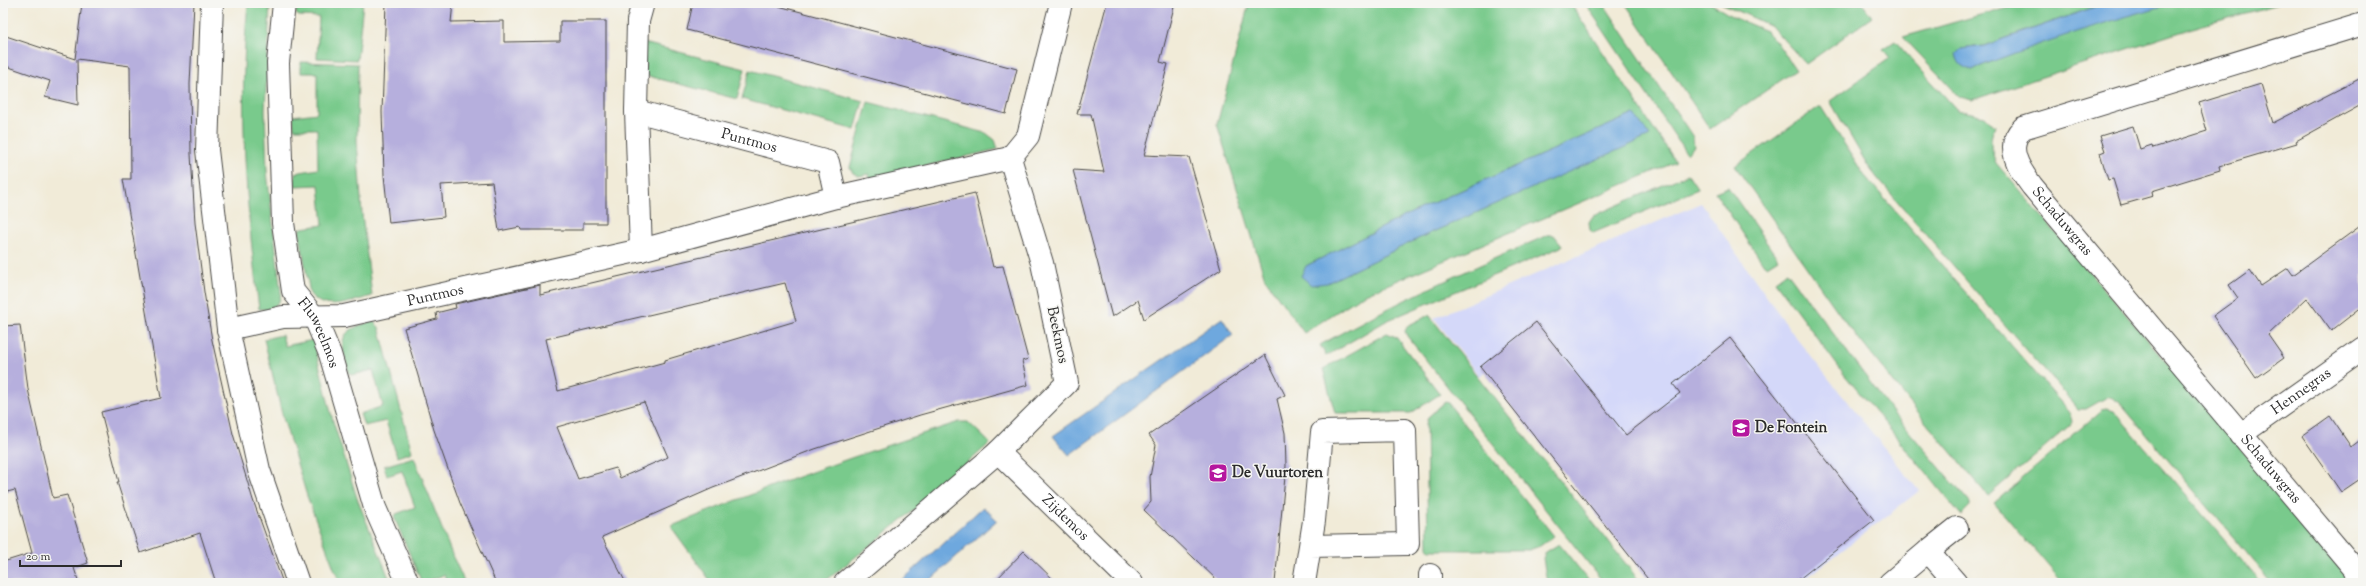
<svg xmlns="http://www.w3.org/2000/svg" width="2366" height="586" font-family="'Sorts Mill Goudy',serif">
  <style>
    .built { fill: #d4d8f9 }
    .green { fill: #79ca8c; stroke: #527a5c; fill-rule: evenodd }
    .water { fill: #6ea8de; stroke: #4c6a84 }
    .building { fill: #b6afdd; fill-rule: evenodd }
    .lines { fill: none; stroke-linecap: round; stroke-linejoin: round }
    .minor-casing { stroke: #494845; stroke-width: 24 }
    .minor { stroke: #fff; stroke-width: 22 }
    .labels { text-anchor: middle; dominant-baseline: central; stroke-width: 3; stroke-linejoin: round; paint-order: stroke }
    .street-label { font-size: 15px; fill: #2b2b2b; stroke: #f6f6f2 }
    .poi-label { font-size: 15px; font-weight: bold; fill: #2b2b2b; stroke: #f6f6f2; text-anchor: start }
  </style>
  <rect width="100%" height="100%" fill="#f6f6f2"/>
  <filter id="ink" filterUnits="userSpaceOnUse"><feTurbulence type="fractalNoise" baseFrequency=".025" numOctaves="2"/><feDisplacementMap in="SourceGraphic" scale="8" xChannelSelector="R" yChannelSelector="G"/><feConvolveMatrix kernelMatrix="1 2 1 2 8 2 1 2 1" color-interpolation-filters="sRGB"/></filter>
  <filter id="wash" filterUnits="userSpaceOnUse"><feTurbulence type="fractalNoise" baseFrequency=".012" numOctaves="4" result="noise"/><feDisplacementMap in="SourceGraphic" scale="16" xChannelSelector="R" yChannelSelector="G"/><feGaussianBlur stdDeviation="0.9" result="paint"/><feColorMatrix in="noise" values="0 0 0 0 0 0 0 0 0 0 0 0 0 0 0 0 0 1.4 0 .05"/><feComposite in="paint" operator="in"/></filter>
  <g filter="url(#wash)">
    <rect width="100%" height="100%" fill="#f1ebd8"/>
    <polygon class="built" points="1701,203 1796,338 1919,491 1800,583 1734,583 1538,334 1479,376 1434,318"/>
    <g class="green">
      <path d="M248,3H270L265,110L267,172L281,293L279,302L265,314L264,309H259C246,207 238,106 248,3Z"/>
      <polygon points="297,3 363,3 357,60 317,58 319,17 299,16 296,14"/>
      <path d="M1249,3H1570L1676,162L1363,295L1304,333L1265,279L1217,124ZM1634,114L1649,136L1428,234L1327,283L1306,266L1417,210Z"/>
      <polygon points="1585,3 1603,3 1693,137 1694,146 1687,154"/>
      <polygon points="1625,3 1710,3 1733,17 1766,31 1775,40 1796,70 1710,129"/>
      <polygon points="1721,3 1862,3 1872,17 1806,64 1771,26"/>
      <polygon points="2022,3 2106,3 1983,46 1961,49 1971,70 2021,49 2099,23 2174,3 2281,3 2189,29 1972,100 1960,97 1903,37"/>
      <path d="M1895,41L1957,110L1985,116L1995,126C1989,140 1990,148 1996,163L2356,583H2272L2119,402L2109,396L2086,409H2078L1878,179L1868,166L1830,101L1890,58L1883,49Z"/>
      <polygon points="644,43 745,69 737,99 644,75"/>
      <path d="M301,62L358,64L357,141L362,214L372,296C352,301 325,314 310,294L299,230L302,228L323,225L319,185L295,186V173L318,169L317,129H294L293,116L317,113V73H301Z"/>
      <polygon points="750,70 863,101 855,130 742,99"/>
      <polygon points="868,102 986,133 995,140 998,149 870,179 869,174 859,176 853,173 850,167"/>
      <polygon points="1819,107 1821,107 1864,175 2070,413 2072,421 2070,425 1988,496 1922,418 1843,319 1735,166"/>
      <polygon points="1688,174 1698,189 1593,233 1590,230 1589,222 1593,216"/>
      <polygon points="1728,187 1778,259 1767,266 1764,265 1715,192"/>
      <path d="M1548,235H1554L1562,245L1561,247L1386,321L1326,356L1320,345C1393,303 1470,269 1548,235Z"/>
      <polygon points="1787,272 1894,414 1970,503 1970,506 1961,515 1843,373 1775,281"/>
      <polygon points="1429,315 1641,583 1604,583 1407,336 1405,331 1407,326"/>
      <path d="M373,321L379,327L412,452L397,457L386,421L364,426L360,414L383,406L373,370L352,375L349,373C340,339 336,332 373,321Z"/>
      <polygon points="1387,333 1396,337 1440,394 1411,413 1335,413 1323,369"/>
      <polygon points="282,335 285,346 313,340 333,421 357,498 391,583 340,583 335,571 307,496 283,418 264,339"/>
      <polygon points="1445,402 1448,403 1554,536 1540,546 1529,550 1430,550 1428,547 1426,424 1428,417"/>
      <polygon points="2107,409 2114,411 2261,583 2063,583 1994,503 2102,410"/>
      <path d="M959,422H968L990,443L918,507L823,583H712L672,528V526C767,487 861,453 959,422Z"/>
      <polygon points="414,457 453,557 465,583 447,583 444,575 422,583 394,517 396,514 415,507 402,471 387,476 384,466"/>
      <polygon points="1559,544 1591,583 1547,583 1543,558 1546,552"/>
    </g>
    <g class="water">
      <path d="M2106,3H2174C2105,22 2037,43 1971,70C1962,67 1958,64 1956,54L1961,49L1984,46Z"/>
      <polygon points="1634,114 1650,136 1428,234 1327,283 1311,285 1301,276 1306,266 1417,210"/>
      <polygon points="1222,318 1233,335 1069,455 1053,436"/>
      <polygon points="983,507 997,520 927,583 899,583"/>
    </g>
    <g id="blocks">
      <g class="building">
        <polygon points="82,3 194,3 190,84 191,154 195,223 204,292 212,340 233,434 253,500 283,583 216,583 200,533 140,553 117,482 119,482 101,412 161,398 123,179 131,179 130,66 77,59 78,105 45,97 50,81 3,65 3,35 75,59"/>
        <polygon points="386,3 453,3 451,22 504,21 504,42 560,41 560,21 606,21 606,223 583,223 583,230 521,230 520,227 499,231 492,182 441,185 444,217 389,223 384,175 382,112"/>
        <polygon points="693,3 767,3 1017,69 1006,114 687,30"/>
        <polygon points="1107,3 1175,3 1160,62 1168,64 1144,155 1189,157 1221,269 1144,319 1138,300 1112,317 1073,170 1104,172 1091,114 1077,114"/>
        <polygon points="2363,77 2363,104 2296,141 2297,143 2219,166 2220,170 2152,191 2153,196 2121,205 2113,179 2108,180 2100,153 2105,151 2100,136 2133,126 2140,149 2152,145 2153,148 2207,131 2199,103 2261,84 2273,123"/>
        <path d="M975,193L993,267L1003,266L1028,359L1022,361L1028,385L920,415L815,449L713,488L602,537L626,583H496L460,503L434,430L404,328L437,319L436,313L456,308L455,304L540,285V295ZM785,283L796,321L665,360V362L558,391L546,339ZM644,402L668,457L620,478L616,468L578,479L557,427Z"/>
        <polygon points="2363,224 2363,306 2331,331 2307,298 2268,335 2284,358 2256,378 2213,316 2238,298 2229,285 2250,270 2261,286 2288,268 2293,275"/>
        <polygon points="1536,322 1626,435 1680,393 1673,384 1730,338 1874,520 1794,583 1651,583 1480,367"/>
        <polygon points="20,325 28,389 53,498 67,495 88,563 74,568 79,583 3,583 3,562 32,553 15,490 3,493 3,326"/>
        <polygon points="1265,355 1285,395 1277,399 1285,433 1286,466 1275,583 1220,583 1144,510 1151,502 1150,477 1156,445 1149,435"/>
        <polygon points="2330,416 2351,447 2363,438 2363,477 2341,492 2302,436"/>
        <polygon points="1024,551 1057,583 993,583"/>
      </g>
    </g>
  </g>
  <g filter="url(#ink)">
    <use href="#blocks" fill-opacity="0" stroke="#494845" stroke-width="1"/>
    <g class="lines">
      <defs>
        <g id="minor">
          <polyline points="212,3 207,150 228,329 259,470 298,583"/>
          <path id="s1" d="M284,3L278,63L283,223L293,291L315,318L330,354L375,508L408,583"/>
          <path id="s2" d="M2363,24L2023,128C2004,146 2019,169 2032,186L2363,579"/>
          <path id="s3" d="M636,111L828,162L836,197"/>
          <polyline points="641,250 636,111 638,21 643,3"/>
          <path id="s4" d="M228,329L283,317L344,316L641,250L836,197L1010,158"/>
          <path id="s5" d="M2240,435L2363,348"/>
          <path id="s6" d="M998,452L1132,583"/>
          <polyline points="1430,575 1430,583"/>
          <polyline points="845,583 998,452 1067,383 1042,263 1010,158 1028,136 1061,3"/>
          <polyline points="1304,583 1314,521 1322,432 1405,430 1408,544 1310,546"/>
          <polyline points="1890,583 1928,551"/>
          <polyline points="1956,583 1928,551 1957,528"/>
        </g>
      </defs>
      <use href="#minor" class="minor-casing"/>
      <use href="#minor" class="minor"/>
    </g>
  </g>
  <defs>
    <symbol id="school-square" viewBox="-11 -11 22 22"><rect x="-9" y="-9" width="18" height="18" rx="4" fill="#b5179e" stroke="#f6f6f2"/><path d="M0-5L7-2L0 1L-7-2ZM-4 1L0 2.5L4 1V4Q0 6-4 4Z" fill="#fff"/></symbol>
  </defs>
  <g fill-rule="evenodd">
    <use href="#school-square" x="1730" y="417" width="22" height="22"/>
    <use href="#school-square" x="1207" y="462" width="22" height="22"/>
  </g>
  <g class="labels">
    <g class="street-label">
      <text stroke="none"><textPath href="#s3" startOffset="117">Puntmos</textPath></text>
      <text stroke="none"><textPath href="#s2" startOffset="467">Schaduwgras</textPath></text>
      <text stroke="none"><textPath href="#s4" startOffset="211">Puntmos</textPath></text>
      <text stroke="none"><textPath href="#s1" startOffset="339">Fluweelmos</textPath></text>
      <text transform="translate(1057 335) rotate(78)">Beekmos</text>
      <text stroke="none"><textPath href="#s5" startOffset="75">Hennegras</textPath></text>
      <text stroke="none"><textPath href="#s2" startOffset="791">Schaduwgras</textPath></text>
      <text stroke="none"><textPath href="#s6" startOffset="94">Zijdemos</textPath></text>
    </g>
    <g class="poi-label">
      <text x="1755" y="428">De Fontein</text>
      <text x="1232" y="473">De Vuurtoren</text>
    </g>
  </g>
  <rect width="2366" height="586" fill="none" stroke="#f6f6f2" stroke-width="16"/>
  <path d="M20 560v6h101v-6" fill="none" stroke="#2b2b2b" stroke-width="2"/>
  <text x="26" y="560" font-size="12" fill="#2b2b2b" stroke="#f6f6f2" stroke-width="3" paint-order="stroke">20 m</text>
</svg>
